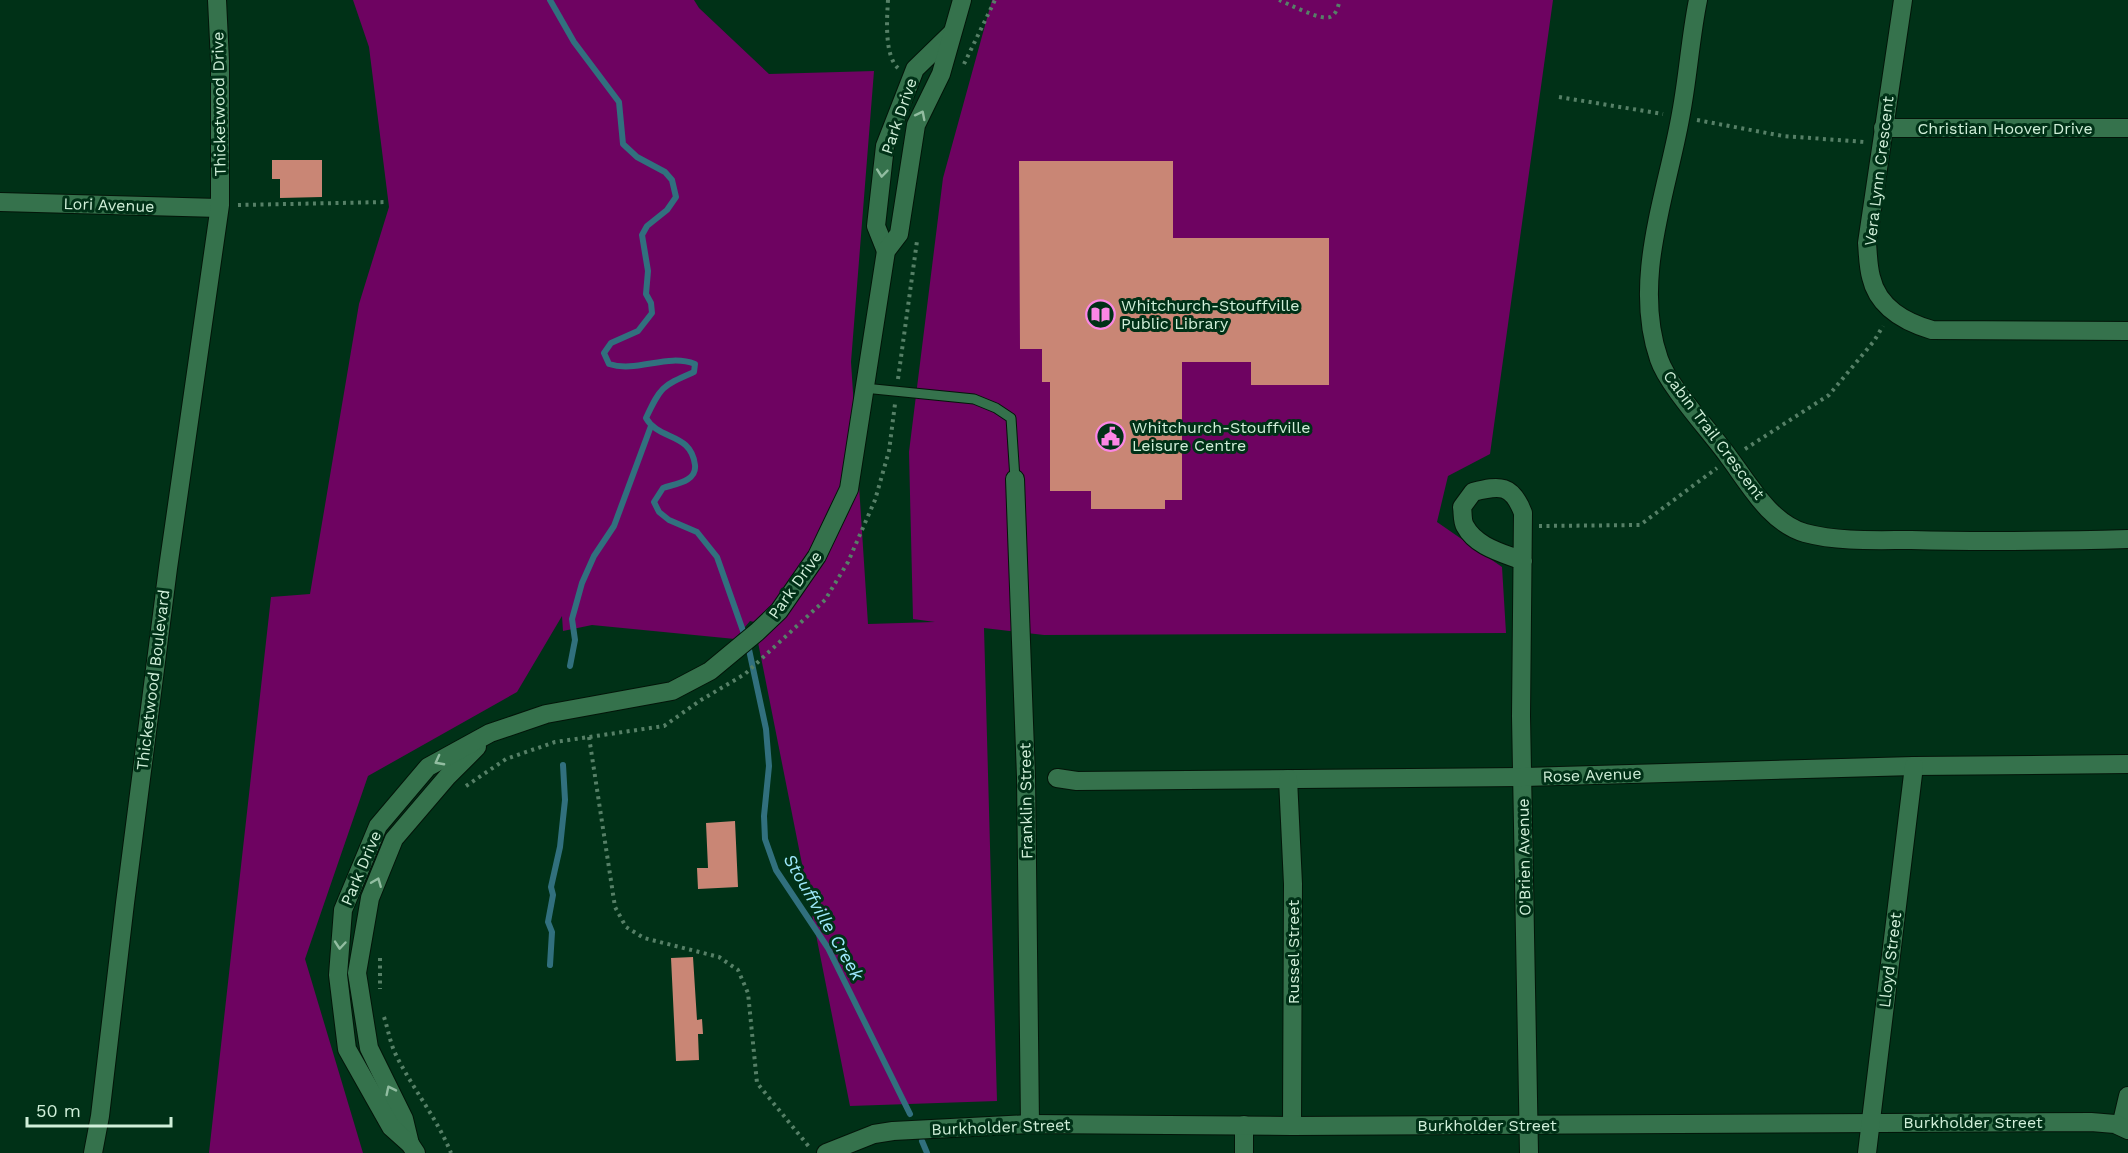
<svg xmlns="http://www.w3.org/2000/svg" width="2128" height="1153" font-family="'Work Sans',sans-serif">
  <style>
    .green { fill: #6e0361 }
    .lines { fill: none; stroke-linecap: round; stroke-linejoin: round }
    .stream { stroke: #31707e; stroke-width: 6 }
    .building { fill: #c98675 }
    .service-casing { stroke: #031509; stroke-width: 11 }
    .minor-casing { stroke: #031509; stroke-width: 20 }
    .tertiary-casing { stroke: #031509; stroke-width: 20 }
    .path { stroke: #568067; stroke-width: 4; stroke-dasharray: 3 4.5; stroke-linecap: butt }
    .service { stroke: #35724c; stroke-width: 9 }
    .minor { stroke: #35724c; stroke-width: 18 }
    .tertiary { stroke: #35724c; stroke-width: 18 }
    .oneway { stroke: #92bda1 }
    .labels { text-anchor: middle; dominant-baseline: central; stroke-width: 6; stroke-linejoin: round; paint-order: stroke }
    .street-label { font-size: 16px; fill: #d0efd9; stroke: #003117 }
    .poi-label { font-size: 16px; fill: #d0efd9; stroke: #003117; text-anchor: start }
    .water-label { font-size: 18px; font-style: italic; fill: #9de9fc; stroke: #003117 }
  </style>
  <rect width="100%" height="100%" fill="#003117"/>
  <polygon class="green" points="353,0 694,0 699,8 769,74 874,71 851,362 868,624 935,622 913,619 909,452 943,178 992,0 1553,0 1490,454 1448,476 1437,522 1502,567 1506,633 1044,635 984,628 997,1101 850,1106 754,622 750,621 735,639 592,625 563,631 562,616 517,692 368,776 305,959 363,1153 209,1153 271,597 310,594 359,304 389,207 369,47"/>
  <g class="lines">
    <g class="stream">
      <path d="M550,0L574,42L619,102L623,144L637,157L665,172L672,180L676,197L667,210L647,226L642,235L648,271L646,294L651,303L652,313L638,331L611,343L604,353L609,364C637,373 667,353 695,364L694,372C662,386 661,386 646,418C659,441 691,432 695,465C697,482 674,484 663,488L654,502L659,512L669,520L697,532L717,557L748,645L766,729L769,766L764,816L765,839L776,870L828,948L910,1114"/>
      <polyline points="570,666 575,640 572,619 582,583 594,556 614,526 651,426"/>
      <polyline points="550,965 552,932 548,922 553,895 551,887 560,847 565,800 563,765"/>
      <polyline points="922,1141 927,1153"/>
    </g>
  </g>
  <g class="building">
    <polygon points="272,160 322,160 322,197 280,198 280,179 272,179"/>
    <polygon points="1019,161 1173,161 1173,238 1329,238 1329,385 1251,385 1251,362 1182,362 1182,500 1165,500 1165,509 1091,509 1091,491 1050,491 1050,382 1042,382 1042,349 1020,349"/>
    <polygon points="735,821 738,887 698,889 697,868 708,868 706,823"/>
    <polygon points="693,957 697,1020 702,1019 703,1034 698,1034 699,1060 676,1061 671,958"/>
  </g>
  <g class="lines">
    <defs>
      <polyline id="service" points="864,388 974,399 996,408 1011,418 1015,479"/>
      <g id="minor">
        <path d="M1698,0C1690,39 1688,79 1680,119C1666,196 1632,281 1659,359C1668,386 1710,431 1728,456C1749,484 1770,523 1805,533C1839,542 1877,540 1911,540C1984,542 2056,541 2128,539"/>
        <path d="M1903,0L1867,243C1868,254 1868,266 1871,277C1878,308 1905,322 1932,330L2128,331"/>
        <polyline points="1883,128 2128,128"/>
        <polyline points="0,202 219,208"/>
        <polyline points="1015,479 1026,777 1030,1124"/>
        <path d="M1523,561C1503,553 1476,547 1465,526C1462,521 1463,513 1462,507L1473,492C1500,485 1512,484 1523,513L1521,716L1529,1153"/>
        <polyline points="1057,778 1077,781 1522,777 1914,766 2128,764"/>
        <polyline points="1288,779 1293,884 1292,1126"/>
        <polyline points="1244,1125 1244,1153"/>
        <polyline points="2121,1126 2128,1096"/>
        <polyline points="93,1153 100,1116 125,903 168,568 220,205 220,61 217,0"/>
        <polyline points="826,1153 874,1134 893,1131 1030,1124 1292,1126 2091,1122 2115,1124 2128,1130"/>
        <polyline points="1867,1153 1914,766"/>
      </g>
      <g id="tertiary">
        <polyline points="886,251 876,226 885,146 915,69 952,33"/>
        <polyline points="410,1144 404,1119 369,1048 357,973 370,898 394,839 447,777 477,747"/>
        <polyline points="416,1153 410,1144 391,1127 347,1049 338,975 343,910 378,826 428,767 490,733 546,714 672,691 710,671 757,632 779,611 817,556 849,489 886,251 899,234 916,125 941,74 962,0"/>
      </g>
    </defs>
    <use href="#service" class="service-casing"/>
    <use href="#minor" class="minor-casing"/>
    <use href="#tertiary" class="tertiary-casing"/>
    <g class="path">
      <path d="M888,0C887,18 884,55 898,68"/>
      <path d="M1279,0C1289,4 1321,21 1330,17C1337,14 1338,6 1340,0"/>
      <polyline points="964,64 995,0"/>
      <polyline points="1559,97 1663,114"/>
      <polyline points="1697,120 1783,136 1865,142"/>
      <polyline points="238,205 387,202"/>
      <polyline points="898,379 917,241"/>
      <polyline points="1745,449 1829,395 1874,341 1883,326"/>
      <polyline points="1539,526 1640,525 1717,468"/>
      <polyline points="589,737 615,907 626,927 644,938 719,957 738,970 748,993 757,1083 810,1148"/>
      <polyline points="466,786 506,759 555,742 664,726 701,700 745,674 825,600 848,562 875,500 889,451 895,404"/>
      <polyline points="380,958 380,989"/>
      <path d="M384,1017C388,1029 390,1042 395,1053C412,1088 437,1118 451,1153"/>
    </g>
    <use href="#service" class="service"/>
    <use href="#minor" class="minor"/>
    <use href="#tertiary" class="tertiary"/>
  </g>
  <defs><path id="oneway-chevron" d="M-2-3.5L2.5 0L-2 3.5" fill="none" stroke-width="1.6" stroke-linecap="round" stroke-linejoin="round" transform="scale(1.5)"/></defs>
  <g class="oneway">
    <use href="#oneway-chevron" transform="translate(921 115) rotate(-63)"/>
    <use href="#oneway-chevron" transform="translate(882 173) rotate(96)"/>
    <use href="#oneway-chevron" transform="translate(439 761) rotate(152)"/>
    <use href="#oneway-chevron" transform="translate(377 882) rotate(-68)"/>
    <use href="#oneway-chevron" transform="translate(340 945) rotate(95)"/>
    <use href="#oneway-chevron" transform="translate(390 1090) rotate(-116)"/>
  </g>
  <defs>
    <symbol id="library-ring" viewBox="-11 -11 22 22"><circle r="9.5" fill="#003117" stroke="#fb87e5" stroke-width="1.5"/><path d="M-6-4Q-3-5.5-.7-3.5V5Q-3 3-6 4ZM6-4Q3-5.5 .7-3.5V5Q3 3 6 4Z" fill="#fb87e5"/></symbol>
    <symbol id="civic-ring" viewBox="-11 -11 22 22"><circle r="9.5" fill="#003117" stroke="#fb87e5" stroke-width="1.5"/><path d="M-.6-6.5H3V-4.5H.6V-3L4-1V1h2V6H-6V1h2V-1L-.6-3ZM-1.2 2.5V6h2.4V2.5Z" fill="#fb87e5"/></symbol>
  </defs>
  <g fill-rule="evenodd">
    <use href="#library-ring" x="1084" y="298" width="33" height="33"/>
    <use href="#civic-ring" x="1094" y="420" width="33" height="33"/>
  </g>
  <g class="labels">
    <g class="street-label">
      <text transform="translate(219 104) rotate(-91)">Thicketwood Drive</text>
      <text transform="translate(899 116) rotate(-71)">Park Drive</text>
      <text x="2005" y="128">Christian Hoover Drive</text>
      <text transform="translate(1879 171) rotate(-83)">Vera Lynn Crescent</text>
      <text transform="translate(109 205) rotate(2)">Lori Avenue</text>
      <text transform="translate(1714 435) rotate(53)">Cabin Trail Crescent</text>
      <text transform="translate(795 585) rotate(-54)">Park Drive</text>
      <text transform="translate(153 680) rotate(-83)">Thicketwood Boulevard</text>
      <text transform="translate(1592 775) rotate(-2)">Rose Avenue</text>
      <text transform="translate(1026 801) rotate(-91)">Franklin Street</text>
      <text transform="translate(1524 857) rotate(-91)">O'Brien Avenue</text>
      <text transform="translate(361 868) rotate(-67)">Park Drive</text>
      <text transform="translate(1293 952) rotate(-90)">Russel Street</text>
      <text transform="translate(1890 960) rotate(-83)">Lloyd Street</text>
      <text x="1973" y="1122">Burkholder Street</text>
      <text x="1487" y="1125">Burkholder Street</text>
      <text transform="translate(1001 1127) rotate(-2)">Burkholder Street</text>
    </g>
    <g class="poi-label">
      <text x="1121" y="305">Whitchurch-Stouffville<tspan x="1121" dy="18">Public Library</tspan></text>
      <text x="1132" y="427">Whitchurch-Stouffville<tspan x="1132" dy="18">Leisure Centre</tspan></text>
    </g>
    <g class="water-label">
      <text transform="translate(824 917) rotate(60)">Stouffville Creek</text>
    </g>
  </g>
  <path d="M27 1117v9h144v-9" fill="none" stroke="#d0efd9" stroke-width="3"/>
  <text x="36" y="1117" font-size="18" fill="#d0efd9" stroke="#003117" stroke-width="4.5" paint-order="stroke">50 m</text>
</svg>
